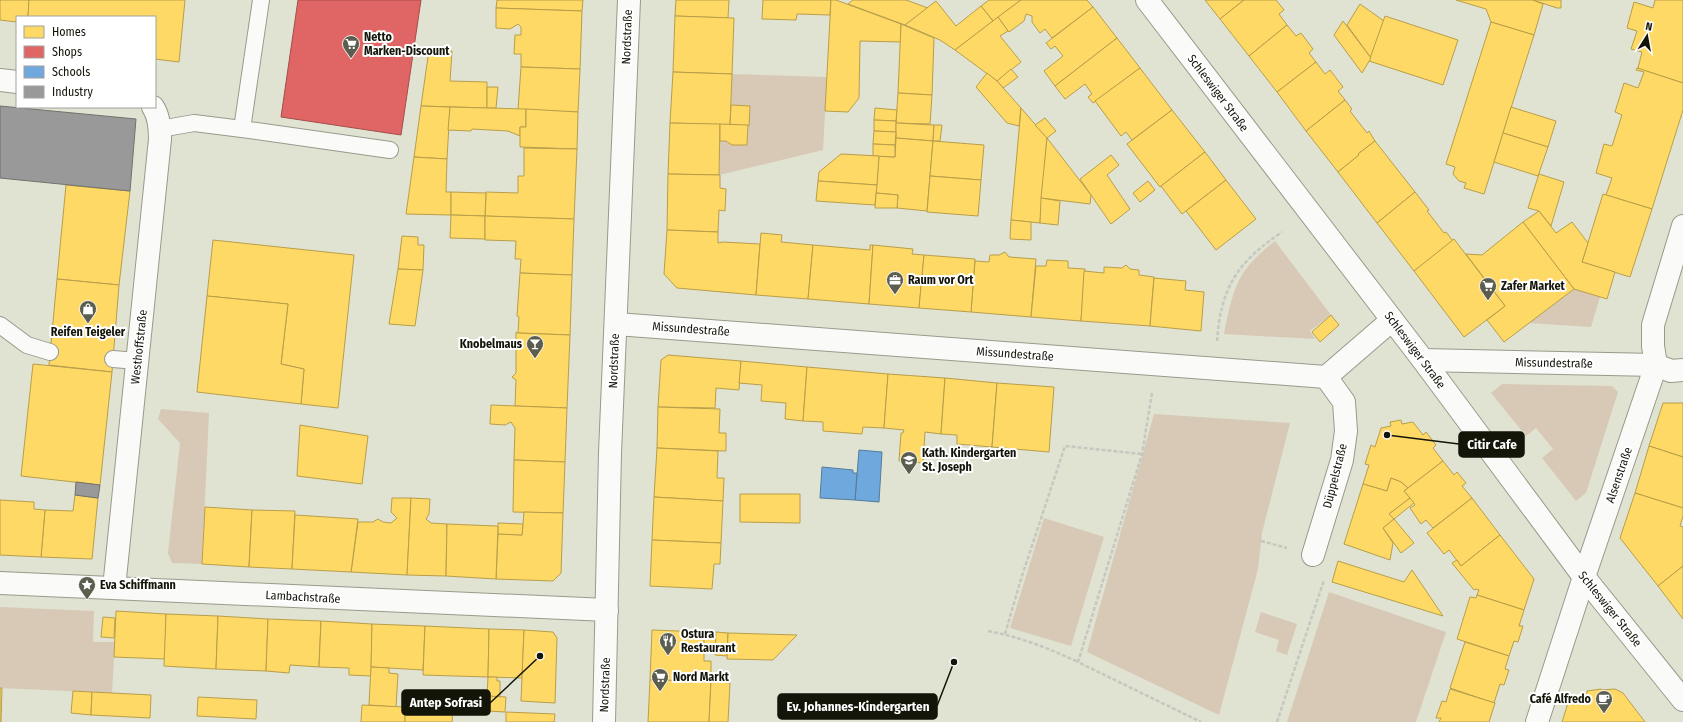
<svg xmlns="http://www.w3.org/2000/svg" width="1683" height="722" font-family="'Fira Sans Condensed',sans-serif">
  <style>
    .green { fill: #d7c9b6 }
    .homes { fill: #ffd966; stroke: #b89e4a }
    .shops { fill: #e06666; stroke: #a24e4a }
    .schools { fill: #6fa8dc; stroke: #537c9d }
    .industry { fill: #999; stroke: #71716e }
    .lines { fill: none; stroke-linecap: round; stroke-linejoin: round }
    .service-casing { stroke: #989a8c; stroke-width: 18 }
    .minor-casing { stroke: #989a8c; stroke-width: 24 }
    .path { stroke: #c5c7c0; stroke-width: 2.5; stroke-dasharray: 4 2; stroke-linecap: butt }
    .service { stroke: #fafbf8; stroke-width: 16 }
    .minor { stroke: #fafbf8; stroke-width: 22 }
    .labels { text-anchor: middle; dominant-baseline: central; stroke-width: 4; stroke-linejoin: round; paint-order: stroke }
    .poi-label { font-size: 12px; font-weight: bold; fill: #131509; stroke: #fff; text-anchor: start }
    .street-label { font-size: 12px; fill: #131509; stroke: #fff }
    .leader { fill: none; stroke: #131509; stroke-width: 1.5 }
    .callout-dot { fill: #131509; stroke: #fff; stroke-width: 1.5 }
    .callout { fill: #131509; stroke: #131509; stroke-width: 1.5 }
    .callout-label { font-size: 13px; text-anchor: middle; font-weight: bold; fill: #fff }
  </style>
  <rect width="100%" height="100%" fill="#e0e3d1"/>
  <g class="green">
    <polygon points="732,74 827,77 823,150 719,175 720,141 726,141 732,145 747,145 750,106 731,105"/>
    <path d="M1275,241L1331,315L1310,331L1315,339L1224,334C1229,310 1233,283 1250,264C1257,256 1266,248 1275,241Z"/>
    <polygon points="1574,289 1600,297 1591,327 1529,323"/>
    <polygon points="1502,384 1612,386 1618,392 1586,493 1576,501 1542,458 1553,449 1536,428 1526,436 1491,393"/>
    <polygon points="161,409 209,413 202,564 172,563 168,553 180,443 158,419"/>
    <polygon points="1154,414 1290,423 1262,533 1258,569 1219,715 1087,652"/>
    <polygon points="1044,518 1104,537 1071,646 1010,628"/>
    <polygon points="1329,592 1446,632 1416,722 1287,722"/>
    <polygon points="0,607 94,611 93,642 115,642 112,693 0,688"/>
    <polygon points="1261,612 1297,624 1287,655 1276,651 1279,640 1255,632"/>
  </g>
  <g class="homes">
    <polygon points="0,0 29,0 28,17 17,17 17,22 0,20"/>
    <polygon points="29,0 185,0 179,62 155,59 155,17 28,17"/>
    <polygon points="497,0 583,0 582,11 496,8"/>
    <polygon points="676,0 729,0 728,18 675,16"/>
    <polygon points="763,0 831,0 830,15 797,14 796,20 762,19"/>
    <polygon points="831,0 836,0 901,24 901,42 860,41 859,98 848,112 825,111"/>
    <polygon points="853,0 906,0 928,8 905,25 848,4"/>
    <polygon points="989,0 1021,0 993,21 981,6"/>
    <polygon points="1021,0 1087,0 1093,7 1052,38 1045,29 1040,33 1032,22 1032,16 1026,14 1024,21 1009,32 1008,31 998,17"/>
    <polygon points="1205,0 1244,0 1220,19"/>
    <polygon points="1244,0 1276,0 1284,10 1279,14 1287,25 1249,56 1220,19"/>
    <polygon points="1456,0 1533,0 1543,4 1534,35 1491,22 1486,9"/>
    <polygon points="1533,0 1561,0 1561,8 1557,8"/>
    <polygon points="1655,0 1683,0 1683,83 1637,68 1638,68 1642,52 1631,49 1637,31 1627,28 1634,2 1653,8"/>
    <polygon points="936,1 956,26 981,6 993,21 955,50 940,40 905,25"/>
    <polygon points="1360,4 1384,21 1371,58 1347,25"/>
    <polygon points="1093,7 1117,38 1055,86 1044,71 1063,56 1055,46 1051,49 1046,43"/>
    <polygon points="496,8 582,11 580,69 521,67 521,54 514,54 515,35 521,35 521,27 518,24 510,29 496,28"/>
    <polygon points="675,16 734,18 732,74 673,72"/>
    <polygon points="1385,16 1458,40 1443,85 1369,61"/>
    <polygon points="998,17 1008,31 1000,36 1021,62 997,81 955,50"/>
    <polygon points="1343,21 1371,58 1362,73 1334,35"/>
    <polygon points="1491,22 1534,35 1484,194 1464,188 1466,183 1459,181 1453,174 1455,167 1446,164"/>
    <polygon points="901,24 934,38 932,95 898,93"/>
    <polygon points="1287,25 1296,36 1301,33 1313,49 1309,53 1316,62 1277,92 1249,56"/>
    <polygon points="1117,38 1140,68 1093,103 1088,97 1092,94 1085,84 1065,99 1055,86"/>
    <polygon points="429,50 452,51 450,81 487,82 487,108 421,106"/>
    <polygon points="1316,62 1325,74 1330,70 1343,87 1338,91 1345,100 1306,131 1277,92"/>
    <polygon points="521,67 580,69 578,112 518,110"/>
    <polygon points="1140,68 1172,110 1132,140 1126,132 1121,136 1095,101"/>
    <polygon points="1637,68 1683,83 1683,110 1652,209 1606,195 1612,178 1596,173 1604,144 1612,146 1622,115 1615,112 1624,83 1638,88 1644,72 1636,70"/>
    <polygon points="1011,69 1018,77 1003,88 997,81"/>
    <polygon points="673,72 732,74 730,125 670,123"/>
    <polygon points="987,73 997,81 1021,108 1019,126 1007,123 976,87"/>
    <polygon points="487,87 498,87 496,108 487,108"/>
    <polygon points="898,93 932,95 930,124 896,123"/>
    <polygon points="1345,100 1352,109 1350,111 1367,133 1369,131 1375,141 1358,154 1359,155 1338,172 1306,131"/>
    <polygon points="731,105 750,106 749,126 730,125"/>
    <polygon points="421,106 450,107 447,159 414,157"/>
    <polygon points="450,107 526,109 526,127 520,127 520,136 508,131 472,129 471,131 448,130"/>
    <polygon points="1511,107 1556,121 1548,147 1503,133"/>
    <polygon points="875,108 897,110 896,121 874,120"/>
    <polygon points="1021,108 1047,138 1040,223 1011,220"/>
    <polygon points="526,109 578,112 577,149 520,147 520,127 526,127"/>
    <polygon points="1172,110 1205,152 1160,187 1127,144"/>
    <polygon points="1045,118 1056,131 1047,138 1035,125"/>
    <polygon points="874,120 896,121 896,132 874,131"/>
    <polygon points="670,123 720,124 719,175 668,174"/>
    <polygon points="896,123 934,125 933,141 896,138"/>
    <polygon points="720,124 748,125 747,145 732,145 726,141 720,141"/>
    <polygon points="934,125 942,125 940,141 933,141"/>
    <polygon points="874,131 896,132 895,145 873,144"/>
    <polygon points="1503,133 1548,147 1538,176 1494,162"/>
    <polygon points="896,138 933,141 927,211 897,208 898,195 876,193 879,156 895,157"/>
    <polygon points="1047,138 1091,195 1090,204 1041,198"/>
    <polygon points="933,141 984,145 981,180 930,176"/>
    <polygon points="1375,141 1415,192 1377,223 1338,172 1359,155 1358,154"/>
    <polygon points="873,144 895,145 895,157 873,156"/>
    <polygon points="524,148 577,149 574,219 485,216 486,192 518,193 518,176 524,176"/>
    <polygon points="1205,152 1226,180 1182,214 1161,186"/>
    <polygon points="841,154 879,156 877,185 818,181 819,172"/>
    <polygon points="1111,155 1119,165 1107,175 1130,209 1111,224 1080,179"/>
    <polygon points="414,157 447,159 446,192 451,192 451,215 406,214"/>
    <polygon points="668,174 720,175 720,188 726,189 725,211 719,210 718,232 667,230"/>
    <polygon points="1539,174 1564,182 1551,226 1539,211 1528,208"/>
    <polygon points="930,176 981,180 978,216 927,212"/>
    <polygon points="1226,180 1256,219 1216,250 1186,211"/>
    <polygon points="818,181 877,185 875,205 816,201"/>
    <polygon points="1148,181 1155,190 1140,202 1133,193"/>
    <polygon points="66,185 130,191 119,285 57,279"/>
    <polygon points="451,192 486,193 485,216 451,215"/>
    <polygon points="1415,192 1429,210 1427,211 1444,233 1446,232 1453,241 1414,271 1377,223"/>
    <polygon points="876,193 898,195 897,208 875,208"/>
    <polygon points="1603,194 1652,209 1630,277 1582,262"/>
    <polygon points="1041,198 1060,201 1058,225 1040,223"/>
    <polygon points="1539,211 1556,233 1572,222 1588,243 1582,262 1615,272 1607,299 1574,289 1523,222"/>
    <polygon points="451,215 485,216 485,239 450,238"/>
    <polygon points="485,216 574,219 572,275 520,273 521,259 515,259 516,241 485,240"/>
    <polygon points="1011,220 1031,222 1031,240 1010,239"/>
    <polygon points="1523,222 1574,289 1504,342 1487,320 1505,306 1466,254 1482,255"/>
    <polygon points="667,230 718,232 718,243 723,242 760,244 756,295 677,288 664,274"/>
    <polygon points="761,233 782,235 781,242 813,245 808,299 756,295"/>
    <polygon points="402,236 418,237 418,245 424,245 423,270 398,269"/>
    <polygon points="1454,239 1505,306 1464,337 1414,271"/>
    <polygon points="213,240 354,255 338,408 301,404 304,369 281,364 288,304 207,296"/>
    <polygon points="813,245 870,250 870,245 873,245 869,304 808,299"/>
    <polygon points="873,245 913,249 912,254 924,255 919,308 869,304"/>
    <polygon points="1005,252 1009,257 1036,259 1031,317 971,312 975,261 989,262 990,255 999,255"/>
    <polygon points="924,255 975,259 971,312 919,308"/>
    <polygon points="1047,260 1068,261 1068,268 1085,269 1081,321 1031,317 1036,266 1046,266"/>
    <polygon points="1126,265 1130,269 1139,270 1139,275 1154,277 1150,326 1081,321 1084,271 1104,273 1104,267 1122,268"/>
    <polygon points="398,269 423,270 415,326 389,324"/>
    <polygon points="520,273 572,275 570,335 518,333 519,317 517,316"/>
    <polygon points="1154,278 1186,281 1185,290 1204,292 1201,331 1150,326"/>
    <polygon points="57,279 119,285 112,372 49,365"/>
    <polygon points="207,296 288,304 281,364 304,369 301,404 197,392"/>
    <polygon points="1331,315 1339,325 1320,342 1312,332"/>
    <polygon points="516,332 518,333 570,335 567,408 515,406 516,380 512,377 516,373"/>
    <polygon points="668,355 741,361 739,390 716,388 715,408 658,407 661,360"/>
    <polygon points="741,361 807,367 803,421 785,419 786,403 761,401 762,385 739,383"/>
    <polygon points="33,364 112,372 100,485 21,476"/>
    <polygon points="807,367 888,374 884,428 863,427 862,434 823,431 823,422 803,421"/>
    <polygon points="888,374 945,378 941,434 925,432 923,463 899,461 901,433 903,433 904,430 884,428"/>
    <polygon points="945,378 997,383 992,447 957,444 957,435 941,434"/>
    <polygon points="997,383 1054,387 1049,452 992,447"/>
    <polygon points="1663,403 1683,403 1683,457 1649,446"/>
    <polygon points="491,405 567,408 565,462 514,460 515,428 511,422 505,425 490,424"/>
    <polygon points="658,407 720,409 719,433 726,433 726,451 657,448"/>
    <polygon points="1401,420 1402,424 1413,422 1423,435 1426,432 1436,445 1433,448 1443,461 1408,488 1401,482 1391,478 1387,491 1363,484 1369,465 1365,464 1371,445 1375,447 1381,428 1391,426 1390,422"/>
    <polygon points="300,425 368,436 362,484 297,476"/>
    <polygon points="1649,446 1683,457 1683,508 1635,493"/>
    <polygon points="657,448 718,451 717,478 724,478 723,501 654,497"/>
    <polygon points="514,460 565,462 563,513 513,512"/>
    <polygon points="1443,461 1454,475 1457,472 1466,483 1462,486 1472,498 1433,528 1426,520 1421,524 1410,508 1415,505 1404,491"/>
    <polygon points="1391,478 1401,482 1408,488 1404,491 1410,498 1389,514 1394,519 1383,528 1393,543 1390,560 1344,544 1363,484 1387,491"/>
    <polygon points="1635,493 1683,508 1683,516 1680,526 1683,527 1683,566 1658,586 1620,538"/>
    <polygon points="740,494 800,494 800,523 740,522"/>
    <polygon points="75,495 98,498 92,559 41,557 45,510 73,511"/>
    <polygon points="654,497 723,501 721,543 652,540"/>
    <polygon points="392,498 411,498 407,575 351,572 358,522 373,522 378,519 383,522 391,523 397,518 391,512"/>
    <polygon points="411,498 430,499 429,514 426,519 431,523 447,524 446,576 407,575"/>
    <polygon points="1410,498 1414,503 1394,519 1389,514"/>
    <polygon points="1472,498 1500,535 1461,566 1449,550 1444,554 1427,533"/>
    <polygon points="0,500 34,502 34,509 45,510 41,557 0,555"/>
    <polygon points="205,507 252,510 249,567 202,564"/>
    <polygon points="252,510 295,511 292,569 249,567"/>
    <polygon points="524,512 563,513 561,573 553,581 496,579 498,534 522,535"/>
    <polygon points="295,515 358,519 351,572 292,569"/>
    <polygon points="1394,519 1414,543 1401,553 1383,528"/>
    <polygon points="498,523 523,524 522,535 498,534"/>
    <polygon points="447,524 496,526 498,527 496,579 446,576"/>
    <polygon points="1500,535 1534,579 1524,610 1477,595 1479,590 1476,589 1474,590 1452,563 1457,560 1461,566"/>
    <polygon points="652,540 721,543 720,564 714,564 712,589 650,586"/>
    <polygon points="1338,561 1404,582 1412,570 1443,616 1332,582"/>
    <polygon points="1683,566 1683,619 1658,586"/>
    <polygon points="1477,595 1524,610 1519,626 1523,626 1518,642 1514,641 1509,656 1457,639 1470,597 1476,598"/>
    <polygon points="116,611 166,614 165,659 114,657"/>
    <polygon points="166,614 218,616 216,669 164,666"/>
    <polygon points="218,616 268,619 266,671 216,669"/>
    <polygon points="103,617 115,618 114,638 101,637"/>
    <polygon points="268,619 321,621 319,667 290,665 289,673 266,671"/>
    <polygon points="321,621 372,624 371,676 349,675 349,668 319,667"/>
    <polygon points="372,624 425,626 423,670 371,667"/>
    <polygon points="425,626 489,629 488,677 423,675"/>
    <polygon points="489,629 524,630 522,678 488,677"/>
    <polygon points="524,630 553,632 557,638 555,703 521,701"/>
    <polygon points="652,630 704,632 704,661 711,661 711,681 650,680"/>
    <polygon points="704,632 716,632 715,653 704,653"/>
    <polygon points="716,632 728,633 727,656 715,655"/>
    <polygon points="728,633 797,635 773,660 727,659"/>
    <polygon points="1465,642 1509,656 1505,669 1509,670 1504,685 1500,684 1494,703 1450,688"/>
    <polygon points="371,667 389,668 389,673 398,674 396,707 369,705"/>
    <polygon points="488,677 497,677 497,681 500,681 500,697 487,696"/>
    <polygon points="650,680 711,681 709,722 648,722"/>
    <polygon points="711,681 730,683 728,722 709,722"/>
    <polygon points="0,688 2,688 1,722 0,722"/>
    <polygon points="1450,689 1495,703 1489,722 1439,722 1441,718 1436,718 1442,701 1446,702"/>
    <polygon points="1601,689 1602,690 1615,689 1623,693 1645,722 1562,722 1568,703 1574,697 1587,693 1587,691"/>
    <polygon points="73,691 92,692 91,715 71,713"/>
    <polygon points="92,692 151,695 150,718 91,715"/>
    <polygon points="487,696 506,697 505,712 487,711"/>
    <polygon points="198,697 257,700 256,719 197,716"/>
    <polygon points="362,705 405,707 405,722 361,722"/>
    <polygon points="405,707 453,709 452,722 405,722"/>
    <polygon points="506,712 555,714 554,722 506,722"/>
  </g>
  <polygon class="shops" points="298,0 421,0 401,135 281,117"/>
  <g class="schools">
    <polygon points="859,450 882,452 879,502 855,500"/>
    <polygon points="822,467 853,470 853,473 857,473 855,500 820,498"/>
  </g>
  <g class="industry">
    <polygon points="0,106 136,119 130,191 0,178"/>
    <polygon points="76,482 100,485 98,498 75,495"/>
  </g>
  <g class="lines">
    <defs>
      <g id="service">
        <polyline points="160,129 194,123 242,129 261,0"/>
        <polyline points="242,129 390,150"/>
        <polyline points="0,325 27,345 50,352"/>
        <polyline points="113,359 137,361"/>
      </g>
      <g id="minor">
        <polyline points="1147,0 1423,360 1584,577 1683,700"/>
        <polyline points="0,80 17,82"/>
        <polyline points="616,324 1326,377 1392,320"/>
        <polyline points="1423,360 1656,365 1671,371 1683,370"/>
        <polyline points="1313,555 1342,460 1346,431 1344,402 1326,377"/>
        <polyline points="0,583 607,610"/>
        <path d="M114,588L160,139C160,128 159,116 153,107"/>
        <polyline points="604,722 610,453 629,0"/>
        <polyline points="1537,722 1584,577 1656,365 1653,346 1653,325 1683,226"/>
      </g>
    </defs>
    <use href="#service" class="service-casing"/>
    <use href="#minor" class="minor-casing"/>
    <g class="path">
      <path d="M1217,341C1218,330 1219,318 1222,308C1230,272 1253,252 1282,232"/>
      <polyline points="1152,393 1142,454 1078,662 1201,722"/>
      <polyline points="1261,541 1287,548"/>
      <path d="M988,631C1020,637 1048,648 1078,662"/>
      <polyline points="1005,634 1021,579 1065,446 1142,454"/>
      <polyline points="1277,722 1324,580"/>
    </g>
    <use href="#service" class="service"/>
    <use href="#minor" class="minor"/>
  </g>
  <defs>
    <symbol id="supermarket-pin" viewBox="-11 -11 22 30"><path d="M0 17L-7.5 6A9.5 9.5 0 1 1 7.5 6Z" fill="#5b5d4f" stroke="#fff"/><path d="M-6-5.5h2.5l.6 2H6L4.5 2H-2.5L-4.4-4H-6ZM-1.5 3.2a1.3 1.3 0 1 0 .1 0ZM3 3.2a1.3 1.3 0 1 0 .1 0Z" fill="#fff"/></symbol>
    <symbol id="office-pin" viewBox="-11 -11 22 30"><path d="M0 17L-7.5 6A9.5 9.5 0 1 1 7.5 6Z" fill="#5b5d4f" stroke="#fff"/><path d="M-6-3h4V-5.5h4V-3h4V5H-6ZM-1-4.5V-3h2v-1.5ZM-6 0V1H6V0Z" fill="#fff"/></symbol>
    <symbol id="shop-pin" viewBox="-11 -11 22 30"><path d="M0 17L-7.5 6A9.5 9.5 0 1 1 7.5 6Z" fill="#5b5d4f" stroke="#fff"/><path d="M-5-2.5h2.3a2.7 3.5 0 0 1 5.4 0H5L5.5 6h-11ZM-1.5-2.5h3a1.5 2.3 0 0 0-3 0Z" fill="#fff"/></symbol>
    <symbol id="bar-pin" viewBox="-11 -11 22 30"><path d="M0 17L-7.5 6A9.5 9.5 0 1 1 7.5 6Z" fill="#5b5d4f" stroke="#fff"/><path d="M-6-5H6L.8 .8V4.5H3.5V6h-7V4.5H-.8V.8Z" fill="#fff"/></symbol>
    <symbol id="school-pin" viewBox="-11 -11 22 30"><path d="M0 17L-7.5 6A9.5 9.5 0 1 1 7.5 6Z" fill="#5b5d4f" stroke="#fff"/><path d="M0-5L7-2L0 1L-7-2ZM-4 1L0 2.5L4 1V4Q0 6-4 4Z" fill="#fff"/></symbol>
    <symbol id="sight-pin" viewBox="-11 -11 22 30"><path d="M0 17L-7.5 6A9.5 9.5 0 1 1 7.5 6Z" fill="#5b5d4f" stroke="#fff"/><path d="M0-6L1.8-2.2L6-1.7L2.9 1.2L3.7 5.4L0 3.3L-3.7 5.4L-2.9 1.2L-6-1.7L-1.8-2.2Z" fill="#fff"/></symbol>
    <symbol id="restaurant-pin" viewBox="-11 -11 22 30"><path d="M0 17L-7.5 6A9.5 9.5 0 1 1 7.5 6Z" fill="#5b5d4f" stroke="#fff"/><path d="M-5-6h1v4h1v-4h1v4h1v-4h1v5L-1.5 .5V6h-2V.5L-5-1ZM5-6V6H3V1.5H1.5Q1.5-4 5-6Z" fill="#fff"/></symbol>
    <symbol id="cafe-pin" viewBox="-11 -11 22 30"><path d="M0 17L-7.5 6A9.5 9.5 0 1 1 7.5 6Z" fill="#5b5d4f" stroke="#fff"/><path d="M-5.5-4.5H6V0H3Q3 3.5 0 3.5H-2.5Q-5.5 3.5-5.5 0ZM3-3.2v2h1.7v-2ZM-6 4.5H4V6H-6Z" fill="#fff"/></symbol>
  </defs>
  <g fill-rule="evenodd">
    <use href="#supermarket-pin" x="341" y="34" width="20" height="27"/>
    <use href="#office-pin" x="885" y="270" width="20" height="27"/>
    <use href="#supermarket-pin" x="1478" y="276" width="20" height="27"/>
    <use href="#shop-pin" x="78" y="299" width="20" height="27"/>
    <use href="#bar-pin" x="525" y="334" width="20" height="27"/>
    <use href="#school-pin" x="899" y="450" width="20" height="27"/>
    <use href="#sight-pin" x="77" y="575" width="20" height="27"/>
    <use href="#restaurant-pin" x="658" y="631" width="20" height="27"/>
    <use href="#supermarket-pin" x="650" y="667" width="20" height="27"/>
    <use href="#cafe-pin" x="1594" y="689" width="20" height="27"/>
  </g>
  <g class="labels">
    <g class="poi-label">
      <text x="364" y="37">Netto<tspan x="364" dy="14">Marken-Discount</tspan></text>
      <text x="908" y="280">Raum vor Ort</text>
      <text x="1501" y="286">Zafer Market</text>
      <text x="88" y="332" text-anchor="middle">Reifen Teigeler</text>
      <text x="522" y="344" text-anchor="end">Knobelmaus</text>
      <text x="922" y="453">Kath. Kindergarten<tspan x="922" dy="14">St. Joseph</tspan></text>
      <text x="100" y="585">Eva Schiffmann</text>
      <text x="681" y="634">Ostura<tspan x="681" dy="14">Restaurant</tspan></text>
      <text x="673" y="677">Nord Markt</text>
      <text x="1591" y="699" text-anchor="end">Café Alfredo</text>
    </g>
    <g class="street-label">
      <text transform="translate(627 37) rotate(-88)">Nordstraße</text>
      <text transform="translate(1218 93) rotate(53)">Schleswiger Straße</text>
      <text transform="translate(691 329) rotate(4)">Missundestraße</text>
      <text transform="translate(139 347) rotate(-84)">Westhoffstraße</text>
      <text transform="translate(1415 350) rotate(53)">Schleswiger Straße</text>
      <text transform="translate(1015 354) rotate(4)">Missundestraße</text>
      <text transform="translate(614 361) rotate(-88)">Nordstraße</text>
      <text transform="translate(1554 363) rotate(1)">Missundestraße</text>
      <text transform="translate(1619 475) rotate(-71)">Alsenstraße</text>
      <text transform="translate(1335 476) rotate(-76)">Düppelstraße</text>
      <text transform="translate(303 597) rotate(3)">Lambachstraße</text>
      <text transform="translate(1610 609) rotate(51)">Schleswiger Straße</text>
      <text transform="translate(605 685) rotate(-88)">Nordstraße</text>
    </g>
  </g>
  <path class="leader" d="M1387 435L1459 444M540 656L490 703M954 662L937 706"/>
  <g class="callout-dot">
    <circle cx="1387" cy="435" r="4"/>
    <circle cx="540" cy="656" r="4"/>
    <circle cx="954" cy="662" r="4"/>
  </g>
  <g class="callout">
    <rect x="1459" y="432" width="65" height="25" rx="4"/>
    <rect x="402" y="690" width="88" height="25" rx="4"/>
    <rect x="778" y="694" width="159" height="25" rx="4"/>
  </g>
  <g class="callout-label">
    <text x="1492" y="449">Citir Cafe</text>
    <text x="446" y="707">Antep Sofrasi</text>
    <text x="858" y="711">Ev. Johannes-Kindergarten</text>
  </g>
  <rect x="16" y="16" width="140" height="92" fill="#ffffff" stroke="#a1a19d"/>
  <rect x="24" y="26" width="20" height="12" fill="#ffd966" stroke="#a1a19d"/>
  <text x="52" y="36" font-size="12" fill="#131509">Homes</text>
  <rect x="24" y="46" width="20" height="12" fill="#e06666" stroke="#a1a19d"/>
  <text x="52" y="56" font-size="12" fill="#131509">Shops</text>
  <rect x="24" y="66" width="20" height="12" fill="#6fa8dc" stroke="#a1a19d"/>
  <text x="52" y="76" font-size="12" fill="#131509">Schools</text>
  <rect x="24" y="86" width="20" height="12" fill="#999999" stroke="#a1a19d"/>
  <text x="52" y="96" font-size="12" fill="#131509">Industry</text>
  <g transform="translate(1647 36) rotate(11)" stroke="#ffffff" stroke-width="3" paint-order="stroke">
  <path d="M0-3L7 15L0 10L-7 15Z" fill="#131509"/>
  <text y="-6" font-size="11" font-weight="bold" text-anchor="middle" fill="#131509">N</text>
  </g>
</svg>
